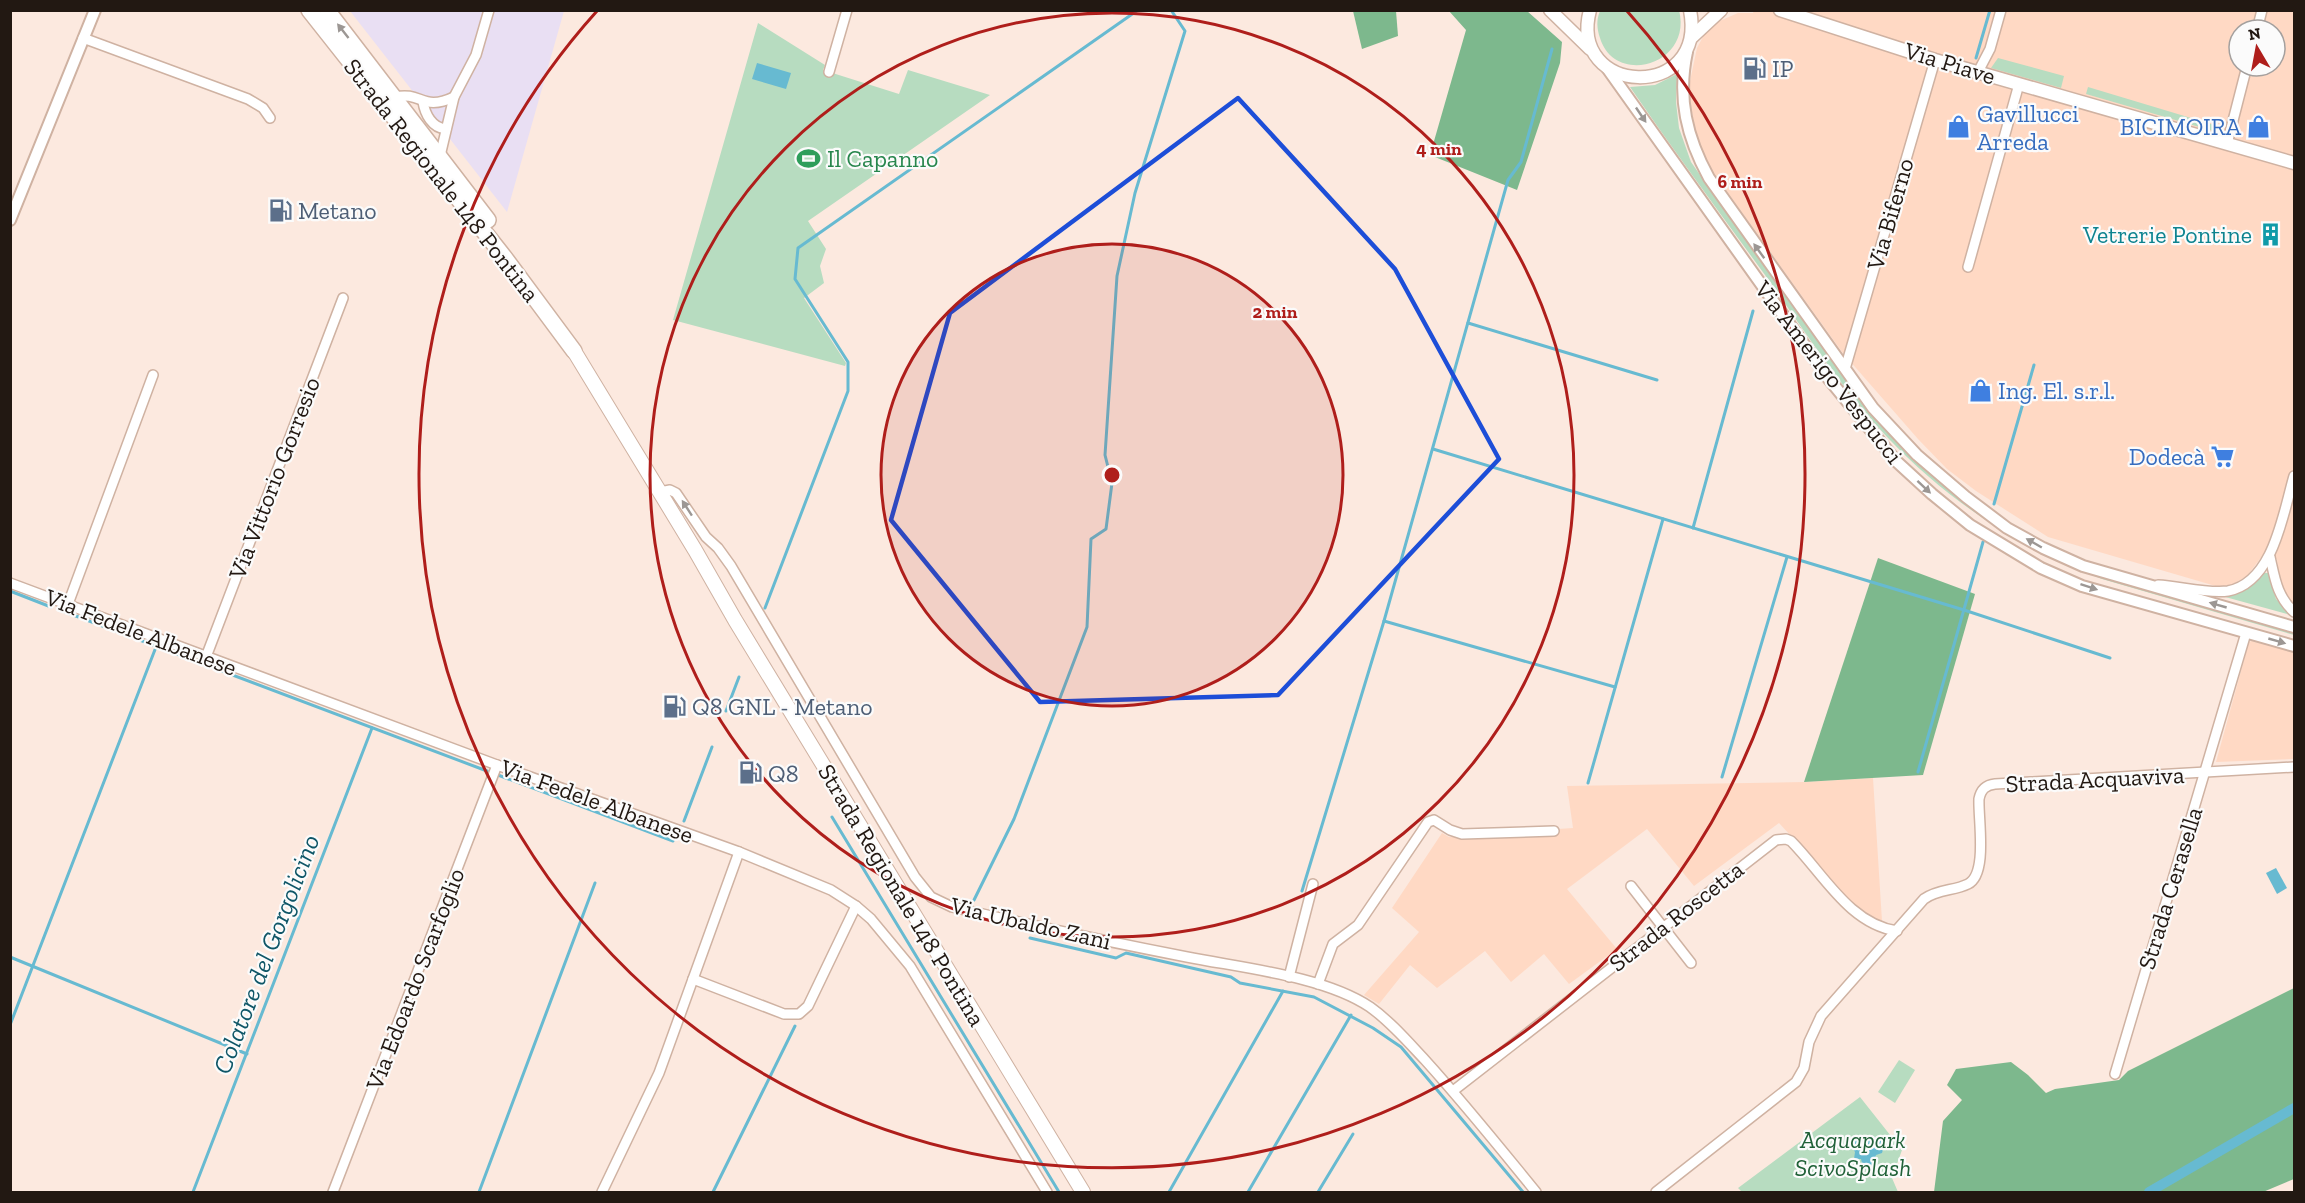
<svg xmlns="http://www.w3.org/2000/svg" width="2305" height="1203" font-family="'Zilla Slab',serif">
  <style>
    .commercial { fill: #e9dff3 }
    .built { fill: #ffd9c4; fill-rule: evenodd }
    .green { fill: #b7dcc0 }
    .forest { fill: #7db88d }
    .water { fill: #67bad1 }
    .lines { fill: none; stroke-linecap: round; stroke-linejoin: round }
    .stream { stroke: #67bad1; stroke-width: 3 }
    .canal { stroke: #67bad1; stroke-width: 10 }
    .minor-casing { stroke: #cfb2a2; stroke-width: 12 }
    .tertiary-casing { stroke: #cfb2a2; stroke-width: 14 }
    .secondary-casing { stroke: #cfb2a2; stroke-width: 15 }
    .primary-casing { stroke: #cfb2a2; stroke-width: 16 }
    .trunk-casing { stroke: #cfb2a2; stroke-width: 18 }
    .minor { stroke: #fff; stroke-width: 9 }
    .tertiary { stroke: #fff; stroke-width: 10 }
    .secondary { stroke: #fff; stroke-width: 12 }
    .primary { stroke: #fff; stroke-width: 14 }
    .trunk { stroke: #fff; stroke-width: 15 }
    .oneway { fill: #9c9794 }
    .marked { fill: none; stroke: #1d4ed8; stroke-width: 4.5; stroke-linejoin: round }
    .ring { fill: none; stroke: #af1e1b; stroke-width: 3 }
    .labels { text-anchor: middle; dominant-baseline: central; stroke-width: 4.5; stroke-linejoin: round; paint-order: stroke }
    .street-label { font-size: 24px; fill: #221812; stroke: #fbfbfb }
    .service-label { font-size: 24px; fill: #4e5e75; stroke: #fbfbfb; text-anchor: start }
    .shop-label { font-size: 24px; fill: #366cbe; stroke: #fbfbfb; text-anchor: start }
    .leisure-label { font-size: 24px; fill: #27864d; stroke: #fbfbfb; text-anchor: start }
    .culture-label { font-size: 24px; fill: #0d838f; stroke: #fbfbfb; text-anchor: end }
    .park-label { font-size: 24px; font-style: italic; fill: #206138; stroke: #fbfbfb }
    .water-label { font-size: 26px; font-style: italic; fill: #0f5667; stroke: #fbfbfb }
    .centre { fill: #af1e1b; stroke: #fbfbfb; stroke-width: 3 }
    .ring-label { font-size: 18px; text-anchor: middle; font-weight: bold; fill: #af1e1b; stroke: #fbfbfb; stroke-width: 4.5; stroke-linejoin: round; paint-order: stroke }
  </style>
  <rect width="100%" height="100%" fill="#fce9df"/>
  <polygon class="commercial" points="350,11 564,11 507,212"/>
  <g class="built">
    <path d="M1754,10L2294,11V604L2289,599L2279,579L2277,559L2263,555L2247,576L2233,584L2219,587L2048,537L1976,491L1947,469L1918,439L1842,352L1705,161L1696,133L1689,97L1690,81L1697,48L1704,35L1715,23L1738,13H1753ZM2239,30H2275V66H2239Z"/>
    <polygon points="2254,640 2294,650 2294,759 2216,762 2249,642"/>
    <polygon points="1873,778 1882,921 1863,914 1779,823 1694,886 1647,829 1567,889 1617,949 1569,984 1544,954 1511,982 1485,951 1437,988 1410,965 1379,1004 1364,995 1419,932 1392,908 1442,833 1449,837 1557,835 1558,829 1573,828 1567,786 1804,782"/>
  </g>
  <g class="green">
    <path d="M1679,10C1693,65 1615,87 1600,38C1597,29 1596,20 1600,11Z"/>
    <polygon points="758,23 825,65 823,70 899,94 908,70 990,95 808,221 826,249 820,266 824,283 804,298 846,363 845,366 673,320"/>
    <polygon points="1998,58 2064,76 2061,88 1991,68"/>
    <path d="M1677,74L1676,102L1679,128L1691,162L1780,289L1862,401L1938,480L2063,559L2294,630V635L2102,579C2020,548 1949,502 1888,438C1844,392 1809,338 1773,286C1725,220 1676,154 1630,87L1655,85Z"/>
    <polygon points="2088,87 2221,127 2220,133 2086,94"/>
    <path d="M2263,573H2268L2276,599L2294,616L2218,595C2236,592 2251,589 2263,573Z"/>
    <polygon points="1899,1060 1915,1070 1895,1103 1878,1092"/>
    <polygon points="1860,1097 1902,1150 1892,1178 1898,1192 1742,1192 1738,1188"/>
  </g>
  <g class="forest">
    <polygon points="1353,11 1396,11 1398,36 1362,49"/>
    <polygon points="1449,11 1527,11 1562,42 1560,63 1517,190 1430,155 1466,30"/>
    <polygon points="1878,558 1975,594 1923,775 1804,782"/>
    <polygon points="2294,988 2294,1179 2263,1192 1934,1192 1943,1121 1962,1100 1947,1085 1956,1069 2011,1062 2028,1075 2046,1093 2055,1089 2119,1080 2128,1071"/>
  </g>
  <g class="water">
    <polygon points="757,63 791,73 786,89 752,79"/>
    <polygon points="2276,868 2287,888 2277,894 2266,873"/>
    <polygon points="1856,1135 1863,1137 1866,1140 1875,1137 1882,1141 1884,1146 1882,1153 1876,1155 1873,1165 1866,1166 1862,1163 1861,1159 1854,1159 1855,1152 1850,1144 1851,1138"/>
  </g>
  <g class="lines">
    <g class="stream">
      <polyline points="1976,58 1990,10"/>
      <polyline points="1468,323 1657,380"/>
      <polyline points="1433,449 1964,610 2110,658"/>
      <polyline points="1994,504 2034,365"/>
      <polyline points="1693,528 1753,311"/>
      <polyline points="10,591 51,607"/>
      <polyline points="765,608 848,391 848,362 795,279 798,248 1138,10"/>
      <polyline points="60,610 487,771"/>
      <polyline points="1384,621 1615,687"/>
      <polyline points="726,711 739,677"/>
      <polyline points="1918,772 1983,542"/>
      <polyline points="498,775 673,841"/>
      <polyline points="1722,777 1787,557"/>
      <polyline points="1588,783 1663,519"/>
      <polyline points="832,817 1059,1192"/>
      <polyline points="684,821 712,747"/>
      <polyline points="1302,891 1384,621 1508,180 1521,162 1552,49"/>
      <polyline points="974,900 1014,819 1087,627 1091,539 1106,529 1112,483 1105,455 1117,276 1135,193 1185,31 1171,10"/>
      <polyline points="1030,938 1116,958 1126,953 1231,977 1240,983 1314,997 1373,1028 1401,1047 1523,1192"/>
      <polyline points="10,957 247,1054"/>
      <polyline points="10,1025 156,647"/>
      <polyline points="193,1192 372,728"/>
      <polyline points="479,1192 595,883"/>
      <polyline points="713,1192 795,1026"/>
      <polyline points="1169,1192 1283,991"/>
      <polyline points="1248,1192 1351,1015"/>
      <polyline points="1318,1192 1353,1134"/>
    </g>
    <polyline class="canal" points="2149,1192 2294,1108"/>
    <defs>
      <g id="minor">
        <polyline points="2257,30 2262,10"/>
        <polyline points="83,38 248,99 263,108 270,118"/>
        <polyline points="829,72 847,10"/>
        <polyline points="1978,72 1990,49 2001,10"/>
        <path d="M395,97C422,91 422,112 454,97"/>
        <path d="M423,102C425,114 432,128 446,129"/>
        <polyline points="2227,144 2247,66"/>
        <polyline points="440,156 454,97 476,55 489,10"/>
        <polyline points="1968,267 2019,84"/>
        <polyline points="1845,369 1935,60"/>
        <path d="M660,492L670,490L676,493L706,537L718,548L731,566L915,877L931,897L952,907C1030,925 1109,942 1187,957C1242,968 1324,976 1370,1007C1391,1022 1408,1042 1425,1060C1464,1103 1500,1148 1536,1192"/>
        <path d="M2270,557C2275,579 2277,596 2294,612"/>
        <polyline points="10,583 497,765 739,852 831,890 856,906 871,919 910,966 1047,1192"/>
        <path d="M2158,585C2179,586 2208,594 2228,591C2274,582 2283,513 2294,476"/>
        <polyline points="68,604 153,375"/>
        <polyline points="206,657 343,298"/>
        <polyline points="1631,886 1691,963"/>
        <polyline points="1289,977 1313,884"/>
        <polyline points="693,979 784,1014 799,1014 808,1006 856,906"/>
        <polyline points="1318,984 1333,944 1358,925 1428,822 1434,820 1450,830 1462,834 1554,831"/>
        <polyline points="2115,1074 2246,633"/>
        <path d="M1453,1091L1776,840L1786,839L1791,841C1823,873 1849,924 1897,931"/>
        <polyline points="333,1192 497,765"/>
        <polyline points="602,1192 659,1073 739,852"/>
        <path d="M1656,1192L1796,1082L1804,1068L1809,1042L1821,1016L1924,899C1938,889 1954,891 1968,884C1988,874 1978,819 1979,799C1981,789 1986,785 1995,784L2294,767"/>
      </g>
      <g id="tertiary">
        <path d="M1687,52C1677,98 1687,138 1709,178L1873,408L1917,455L1966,497L2007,528L2043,548L2083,566L2294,627"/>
        <polyline points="1607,68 1828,378 1896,461 1932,494 1970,525 2041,568 2082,586 2294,646"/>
        <polyline points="10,220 95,10"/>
      </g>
      <g id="secondary">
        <polyline points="1550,10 1590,49"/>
        <path d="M1590,10C1567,96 1708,103 1690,10"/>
        <polyline points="1780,10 1935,60 2294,163"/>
        <polyline points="1691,38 1721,10"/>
      </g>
      <polyline id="primary" points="574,351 695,550 735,620 1083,1192"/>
      <g id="trunk">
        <polyline points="309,10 505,258 574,351"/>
        <polyline points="327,10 488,220"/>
      </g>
    </defs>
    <use href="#minor" class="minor-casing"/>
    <use href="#tertiary" class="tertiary-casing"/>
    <use href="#secondary" class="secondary-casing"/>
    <use href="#primary" class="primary-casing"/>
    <use href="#trunk" class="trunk-casing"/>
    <use href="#minor" class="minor"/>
    <use href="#tertiary" class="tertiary"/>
    <use href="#secondary" class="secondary"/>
    <use href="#primary" class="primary"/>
    <use href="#trunk" class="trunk"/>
  </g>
  <defs><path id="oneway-solid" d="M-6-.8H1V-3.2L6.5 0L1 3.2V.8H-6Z" transform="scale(1.5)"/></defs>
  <g class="oneway">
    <use href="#oneway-solid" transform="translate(343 31) rotate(-128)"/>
    <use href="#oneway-solid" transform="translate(1641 115) rotate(56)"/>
    <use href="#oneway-solid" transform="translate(1759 251) rotate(-126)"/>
    <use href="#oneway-solid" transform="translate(1924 487) rotate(43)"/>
    <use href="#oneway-solid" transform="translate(687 508) rotate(-123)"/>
    <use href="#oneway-solid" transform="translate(2034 543) rotate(-150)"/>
    <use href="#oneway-solid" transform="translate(2089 587) rotate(18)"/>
    <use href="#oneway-solid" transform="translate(2218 605) rotate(-164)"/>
    <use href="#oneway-solid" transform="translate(2277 641) rotate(16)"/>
  </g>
  <path class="marked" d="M1238,98L1395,269L1499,459L1278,695L1040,702L891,520L950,313Z"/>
  <circle cx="1112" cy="475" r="231" fill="#af1e1b" fill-opacity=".12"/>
  <g class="ring">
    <circle cx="1112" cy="475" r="231"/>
    <circle cx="1112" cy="475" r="462"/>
    <path d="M1627 11A693 693 0 1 1 597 11"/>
  </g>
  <defs>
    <symbol id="fuel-bare" viewBox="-9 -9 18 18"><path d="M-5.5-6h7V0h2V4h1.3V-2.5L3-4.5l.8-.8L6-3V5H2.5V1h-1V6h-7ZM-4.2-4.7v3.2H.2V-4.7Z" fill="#5c6f8a" stroke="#fbfbfb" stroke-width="2.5" paint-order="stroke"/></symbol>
    <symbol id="shop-bare" viewBox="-9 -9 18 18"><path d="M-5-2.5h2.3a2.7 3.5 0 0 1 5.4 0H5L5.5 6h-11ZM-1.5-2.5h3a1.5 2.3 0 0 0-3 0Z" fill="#3f7fe0" stroke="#fbfbfb" stroke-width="2.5" paint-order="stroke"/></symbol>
    <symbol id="stadium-bare" viewBox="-9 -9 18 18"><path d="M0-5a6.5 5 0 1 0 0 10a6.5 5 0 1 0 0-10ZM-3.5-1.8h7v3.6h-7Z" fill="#2e9e5b" stroke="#fbfbfb" stroke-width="2.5" paint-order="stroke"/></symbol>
    <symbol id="building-bare" viewBox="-9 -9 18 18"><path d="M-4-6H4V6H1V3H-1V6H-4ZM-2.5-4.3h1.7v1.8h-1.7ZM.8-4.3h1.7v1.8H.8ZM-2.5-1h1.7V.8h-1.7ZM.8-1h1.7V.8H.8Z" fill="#0f9aa8" stroke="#fbfbfb" stroke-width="2.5" paint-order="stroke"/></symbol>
    <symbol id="supermarket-bare" viewBox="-9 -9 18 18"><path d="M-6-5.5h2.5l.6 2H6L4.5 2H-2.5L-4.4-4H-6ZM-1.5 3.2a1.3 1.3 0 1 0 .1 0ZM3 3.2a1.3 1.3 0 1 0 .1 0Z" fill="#3f7fe0" stroke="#fbfbfb" stroke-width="2.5" paint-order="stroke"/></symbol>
  </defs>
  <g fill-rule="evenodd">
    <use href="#fuel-bare" x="1738" y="52" width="33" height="33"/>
    <use href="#shop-bare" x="2242" y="110" width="33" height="33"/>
    <use href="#shop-bare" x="1942" y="110" width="33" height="33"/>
    <use href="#stadium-bare" x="792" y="142" width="33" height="33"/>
    <use href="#fuel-bare" x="264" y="194" width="33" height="33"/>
    <use href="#building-bare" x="2254" y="218" width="33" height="33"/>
    <use href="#shop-bare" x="1964" y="374" width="33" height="33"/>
    <use href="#supermarket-bare" x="2206" y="440" width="33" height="33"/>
    <use href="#fuel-bare" x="658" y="690" width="33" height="33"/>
    <use href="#fuel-bare" x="734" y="756" width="33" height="33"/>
  </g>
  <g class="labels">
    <g class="street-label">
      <text transform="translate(1950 63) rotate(17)">Via Piave</text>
      <text transform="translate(442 180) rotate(52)">Strada Regionale 148 Pontina</text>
      <text transform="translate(1890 214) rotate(-74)">Via Biferno</text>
      <text transform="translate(1829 372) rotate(52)">Via Amerigo Vespucci</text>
      <text transform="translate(274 478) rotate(-69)">Via Vittorio Gorresio</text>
      <text transform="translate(141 632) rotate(21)">Via Fedele Albanese</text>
      <text transform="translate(2095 779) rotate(-3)">Strada Acquaviva</text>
      <text transform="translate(597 801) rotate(20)">Via Fedele Albanese</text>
      <text transform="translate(2170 888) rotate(-73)">Strada Cerasella</text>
      <text transform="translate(902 895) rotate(59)">Strada Regionale 148 Pontina</text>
      <text transform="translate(1676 916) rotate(-38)">Strada Roscetta</text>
      <text transform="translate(1031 923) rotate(13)">Via Ubaldo Zani</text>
      <text transform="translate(415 979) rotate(-69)">Via Edoardo Scarfoglio</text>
    </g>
    <g class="service-label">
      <text x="1772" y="68">IP</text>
      <text x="298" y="210">Metano</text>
      <text x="692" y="706">Q8 GNL - Metano</text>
      <text x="768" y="773">Q8</text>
    </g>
    <g class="shop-label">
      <text x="1977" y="113">Gavillucci<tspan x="1977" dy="28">Arreda</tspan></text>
      <text x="2241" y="126" text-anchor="end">BICIMOIRA</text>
      <text x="1998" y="390">Ing. El. s.r.l.</text>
      <text x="2205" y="456" text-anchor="end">Dodecà</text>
    </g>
    <g class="leisure-label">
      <text x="827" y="158">Il Capanno</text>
    </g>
    <g class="culture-label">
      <text x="2252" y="234">Vetrerie Pontine</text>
    </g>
    <g class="park-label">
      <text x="1853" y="1139">Acquapark<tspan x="1853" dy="28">ScivoSplash</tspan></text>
    </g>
    <g class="water-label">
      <text transform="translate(266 954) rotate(-69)">Colatore del Gorgolicino</text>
    </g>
  </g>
  <circle cx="1112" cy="475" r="9" class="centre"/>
  <g class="ring-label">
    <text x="1439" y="155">4 min</text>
    <text x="1740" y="188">6 min</text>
    <text x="1275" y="318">2 min</text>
  </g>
  <rect width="2305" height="1203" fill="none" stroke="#221812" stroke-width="24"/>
  <g transform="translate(2257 48) rotate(350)"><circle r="28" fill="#fbfbfb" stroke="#a4a09e" stroke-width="1.5"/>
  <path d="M0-4.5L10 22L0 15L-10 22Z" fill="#af1e1b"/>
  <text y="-9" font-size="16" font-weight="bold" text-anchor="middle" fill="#221812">N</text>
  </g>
</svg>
